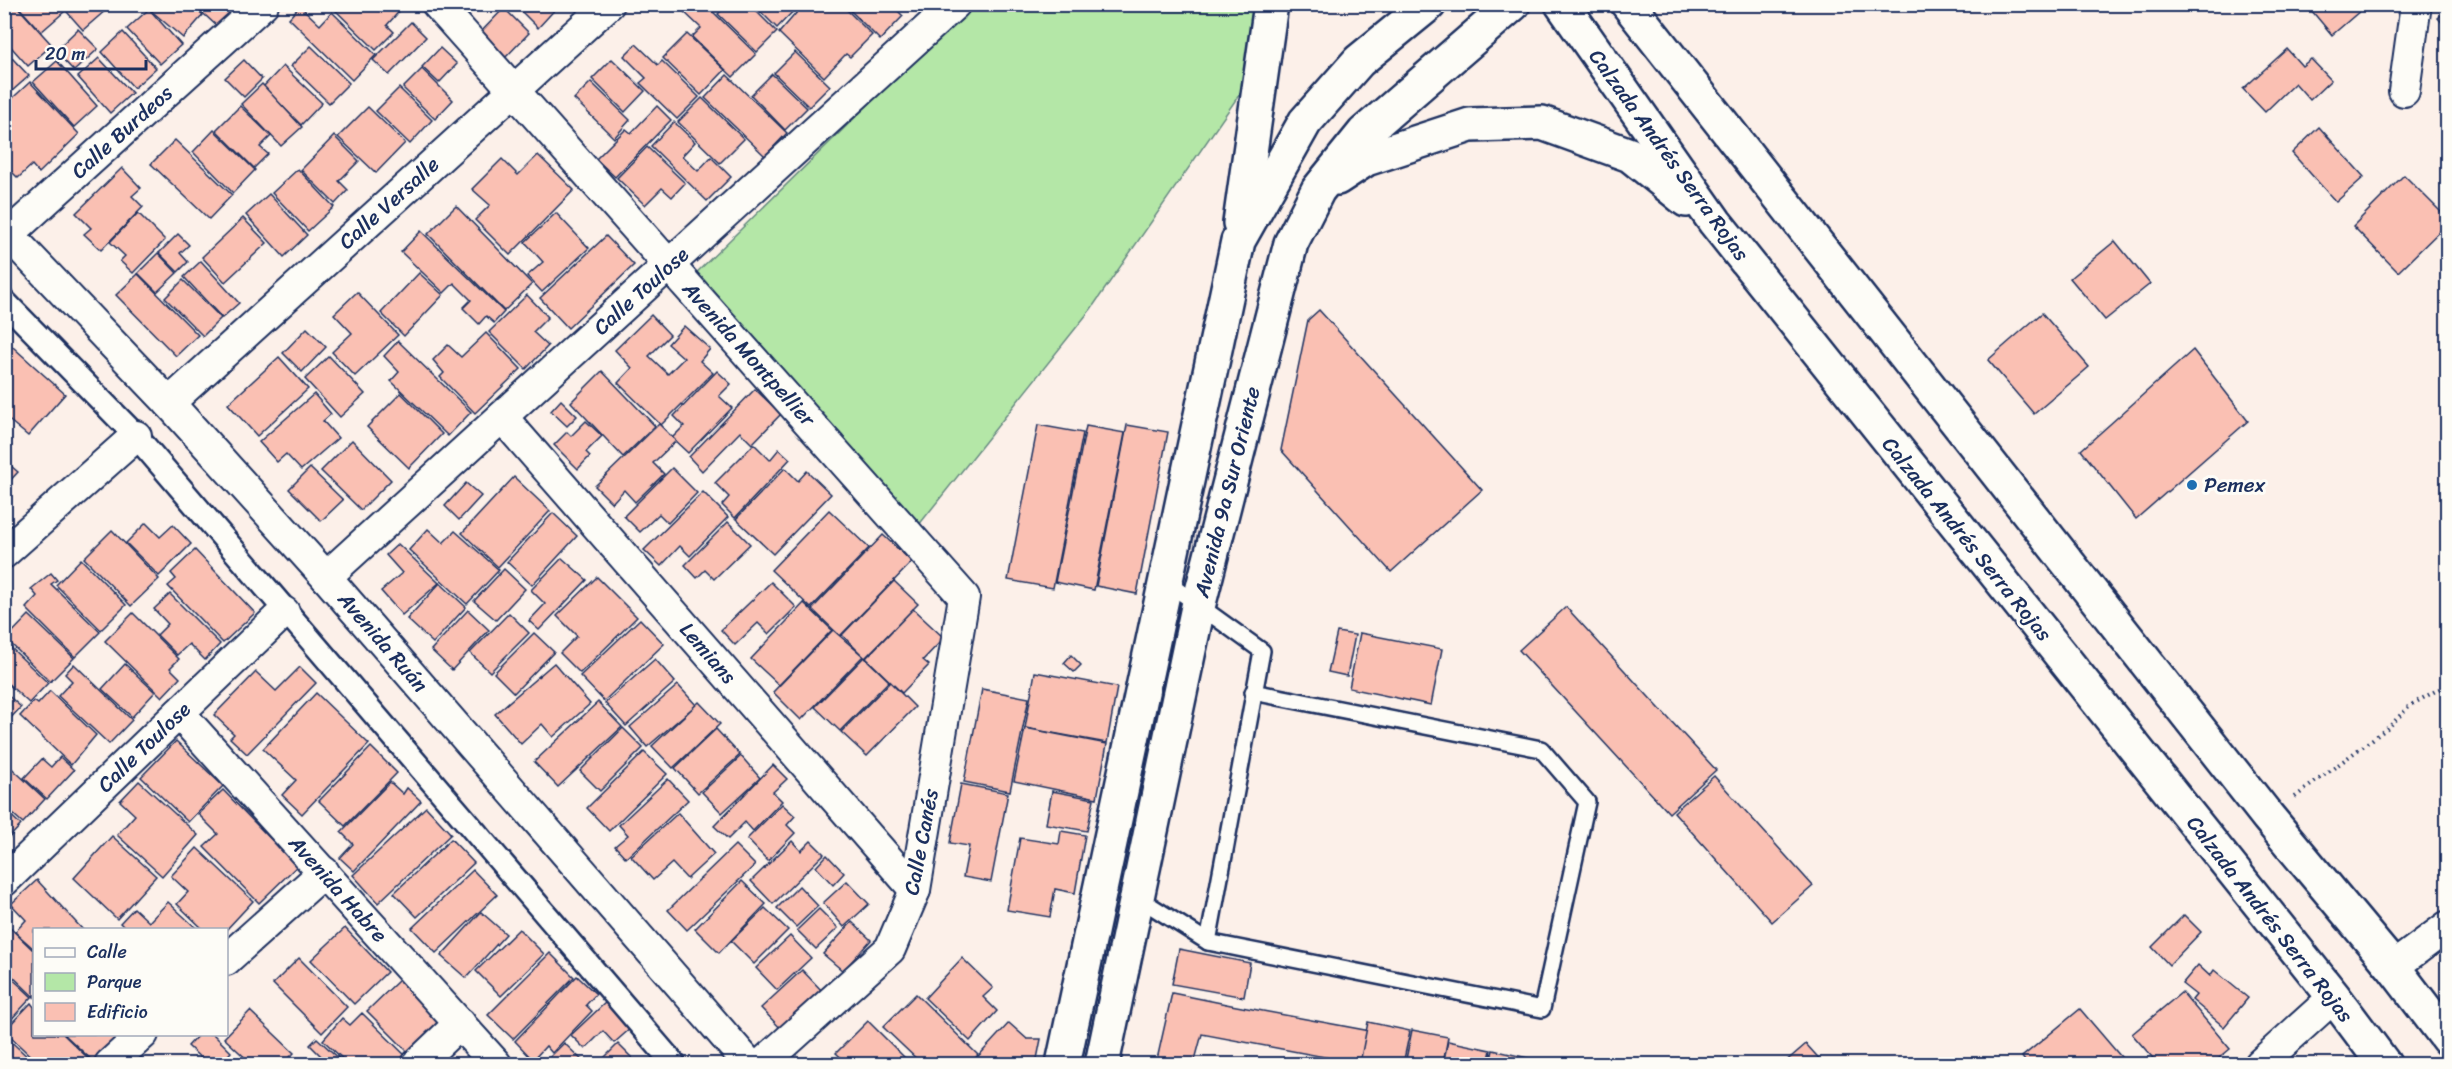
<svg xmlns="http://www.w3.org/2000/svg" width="2452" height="1069" font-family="Sriracha,sans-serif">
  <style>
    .green { fill: #b4e7a7; stroke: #688b82; stroke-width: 1.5 }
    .building { fill: #fac0b3; stroke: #1b2f5e; stroke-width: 1.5 }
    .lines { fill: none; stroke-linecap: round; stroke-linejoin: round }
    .service-casing { stroke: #1b2f5e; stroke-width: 20 }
    .pedestrian-casing { stroke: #1b2f5e; stroke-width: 27 }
    .minor-casing { stroke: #1b2f5e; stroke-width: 34 }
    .secondary-casing { stroke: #1b2f5e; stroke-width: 38 }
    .path { stroke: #1b2f5e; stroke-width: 4; stroke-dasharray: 1.5 4.5; stroke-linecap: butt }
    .service { stroke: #fdfcf7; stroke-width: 15 }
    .pedestrian { stroke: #fdfcf7; stroke-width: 22 }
    .minor { stroke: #fdfcf7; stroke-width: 30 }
    .secondary { stroke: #fdfcf7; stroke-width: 33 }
    .poi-dot { fill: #1f6fb2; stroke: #fdfcf7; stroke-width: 2 }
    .labels { text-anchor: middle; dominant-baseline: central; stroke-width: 6; stroke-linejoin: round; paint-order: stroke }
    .street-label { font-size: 21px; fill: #1b2f5e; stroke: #fdfcf7 }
    .poi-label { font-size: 21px; fill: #1b2f5e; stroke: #fdfcf7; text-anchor: start }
  </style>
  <rect width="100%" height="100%" fill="#fcf0e9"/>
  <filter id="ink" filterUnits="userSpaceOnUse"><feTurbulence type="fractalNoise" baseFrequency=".0167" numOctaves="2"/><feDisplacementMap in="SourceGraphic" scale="12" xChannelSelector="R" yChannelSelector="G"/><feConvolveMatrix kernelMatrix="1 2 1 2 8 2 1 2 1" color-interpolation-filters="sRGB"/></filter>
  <g filter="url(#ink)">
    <polygon class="green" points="970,5 1256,5 1246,85 1091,309 910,536 690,279"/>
    <g class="building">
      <polygon points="6,4 15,4 52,45 28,66 4,39"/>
      <polygon points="16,4 57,4 64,12 41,32"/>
      <polygon points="60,4 101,4 106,10 83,30"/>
      <polygon points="152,4 191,4 203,15 183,38 148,8"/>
      <polygon points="193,4 240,4 219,28"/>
      <polygon points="329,4 402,4 404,6 387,25 394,32 376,50"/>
      <polygon points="514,4 560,4 538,28"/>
      <polygon points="689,4 705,4 756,54 733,77 692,37 701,28 683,11"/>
      <polygon points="728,4 749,4 777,32 757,52 718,14"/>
      <polygon points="753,4 799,4 799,5 777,28"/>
      <polygon points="804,4 841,4 872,35 850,57 846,54 824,77 779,33"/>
      <polygon points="844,4 891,4 903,16 880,40"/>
      <polygon points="2306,4 2368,4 2332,35"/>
      <polygon points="300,6 320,25 332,12 376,55 352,80 289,18"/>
      <polygon points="504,8 529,33 504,59 479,34"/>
      <polygon points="149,9 181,45 160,64 127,29"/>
      <polygon points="2448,9 2448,29 2438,18"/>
      <polygon points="411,22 426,37 389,75 373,60"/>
      <polygon points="78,29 98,49 74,71 55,51"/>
      <polygon points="123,32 156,68 134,88 102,52"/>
      <polygon points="687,34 725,70 701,95 663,58"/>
      <polygon points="636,44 658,65 662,61 699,97 677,119 640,83 646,78 624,56"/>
      <polygon points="311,46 349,83 329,103 291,66"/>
      <polygon points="440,48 457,64 439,83 422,67"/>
      <polygon points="2287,49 2302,66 2311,59 2331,80 2310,100 2295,83 2265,112 2243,89"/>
      <polygon points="795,52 830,86 809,107 774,73"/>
      <polygon points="12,58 29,76 4,98 4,65"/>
      <polygon points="99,58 132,93 110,113 78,77"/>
      <polygon points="612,59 645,91 625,112 592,79"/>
      <polygon points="244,60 262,79 244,97 225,78"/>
      <polygon points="57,61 97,106 74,127 33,82"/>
      <polygon points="283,66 322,103 301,125 263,87"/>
      <polygon points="422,69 453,100 435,119 403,88"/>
      <polygon points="772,74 807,108 785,130 751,95"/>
      <polygon points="727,75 787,133 765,156 705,98"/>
      <polygon points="30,82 79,134 39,173 32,165 18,178 4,164 4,106"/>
      <polygon points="591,82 630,120 614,138 574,99"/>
      <polygon points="262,84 302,127 281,146 241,104"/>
      <polygon points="399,88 432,120 410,144 376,111"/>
      <polygon points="702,98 744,139 720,163 678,122"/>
      <polygon points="240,106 271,136 260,147 268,154 254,168 216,130"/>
      <polygon points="657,106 671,120 615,177 596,159 626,129 631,133"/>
      <polygon points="368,107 405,143 376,173 338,137"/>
      <polygon points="674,122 695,142 682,156 698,171 711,157 731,177 707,201 651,146"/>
      <polygon points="2319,127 2364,177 2336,202 2292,153"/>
      <polygon points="214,130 255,170 233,193 193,152"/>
      <polygon points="334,136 359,161 339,181 348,190 335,204 301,170"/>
      <polygon points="175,140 232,195 209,219 151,164"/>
      <polygon points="647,147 685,183 672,197 662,188 645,205 617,178"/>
      <polygon points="538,155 574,190 510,255 475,220 490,205 472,189 502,159 518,175"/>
      <polygon points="122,168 141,188 132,196 143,207 101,250 84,234 91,228 76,213"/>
      <polygon points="298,169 334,207 308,231 272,193"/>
      <polygon points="2404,175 2448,219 2448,223 2398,272 2353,226"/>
      <polygon points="269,194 307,235 284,257 246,215"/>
      <polygon points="456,206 532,284 504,311 428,234"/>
      <polygon points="138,213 165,240 133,273 120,261 125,256 110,242"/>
      <polygon points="556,213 589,248 542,292 527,276 543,262 525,242"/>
      <polygon points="243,218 267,243 225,282 202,257"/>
      <polygon points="421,231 504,312 494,323 486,316 479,324 463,308 471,300 454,283 444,293 401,252"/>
      <polygon points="178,234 189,245 180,253 188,262 178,272 159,253"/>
      <polygon points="606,236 634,265 568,328 540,298"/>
      <polygon points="2115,241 2150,284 2105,320 2070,278"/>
      <polygon points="158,253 177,273 157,292 138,273"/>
      <polygon points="201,261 239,303 222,318 184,277"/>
      <polygon points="419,273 443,295 404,336 381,313"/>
      <polygon points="138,274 198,335 176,356 116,295"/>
      <polygon points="183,280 221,318 203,336 165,298"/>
      <polygon points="357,292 398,335 355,376 332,352 352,333 334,314"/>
      <polygon points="527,295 548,317 533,332 548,346 526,369 489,332"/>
      <polygon points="1319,310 1482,490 1391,572 1281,450 1308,320"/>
      <polygon points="2042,313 2089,367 2034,414 1988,360"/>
      <polygon points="651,315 670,335 649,356 668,374 684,358 668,344 684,326 710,349 700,361 713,373 661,425 618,383 632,368 615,350"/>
      <polygon points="307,328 326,347 302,372 283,353"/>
      <polygon points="486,333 521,369 475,413 440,377 444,373 433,360 448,345 461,357"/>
      <polygon points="4,339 65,394 28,436 4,416"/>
      <polygon points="398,341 471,412 448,436 391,381 399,372 384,356"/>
      <polygon points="2193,350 2248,421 2136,519 2081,450"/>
      <polygon points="329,356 365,394 340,417 305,379"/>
      <polygon points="279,357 308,389 257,436 228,404"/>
      <polygon points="602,371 655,426 623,457 571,402"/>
      <polygon points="717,371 731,384 719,396 732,408 688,453 672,438 684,426 674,416"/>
      <polygon points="755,389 781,414 752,444 740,432 702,471 689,457"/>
      <polygon points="401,393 442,434 409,468 367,427"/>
      <polygon points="314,394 331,414 323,421 338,438 301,470 286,454 277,462 259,442"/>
      <polygon points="561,400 577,416 567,426 551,411"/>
      <polygon points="586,421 602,436 586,452 590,456 578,469 554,445 567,432 571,436"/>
      <polygon points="659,424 676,441 653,463 664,474 635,502 624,490 612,503 595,486"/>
      <polygon points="1038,425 1083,433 1053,588 1008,580"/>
      <polygon points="1127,425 1168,432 1137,594 1096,586"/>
      <polygon points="1086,426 1125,433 1094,590 1055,582"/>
      <polygon points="352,440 391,480 361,510 321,471"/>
      <polygon points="754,444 770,460 779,449 790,459 735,518 722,505 729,497 715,483"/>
      <polygon points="4,460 18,472 4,487"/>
      <polygon points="310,468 343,500 321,521 289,489"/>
      <polygon points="672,468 697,493 668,523 659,514 640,532 624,516"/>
      <polygon points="785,468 798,481 807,471 831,494 773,554 736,519"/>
      <polygon points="514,477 550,511 498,567 462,533"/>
      <polygon points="466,483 481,496 459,520 445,506"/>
      <polygon points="703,492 728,517 690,556 680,546 661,566 644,550"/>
      <polygon points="829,510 869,548 811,608 771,570"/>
      <polygon points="553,513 577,536 532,585 507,562"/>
      <polygon points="728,522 750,544 714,579 705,570 697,578 685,565"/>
      <polygon points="146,523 160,537 173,525 191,544 159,576 126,543"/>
      <polygon points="428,529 443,543 455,531 499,570 467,604 409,550"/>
      <polygon points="112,530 159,579 131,606 84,558"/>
      <polygon points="883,535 912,562 840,636 812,609"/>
      <polygon points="398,544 439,583 402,615 381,591 402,573 386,555"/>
      <polygon points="195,550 255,613 223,643 168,586 176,579 171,573"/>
      <polygon points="562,558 587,580 539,630 529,621 545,604 531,590"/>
      <polygon points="81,559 126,605 101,630 56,585"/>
      <polygon points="504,569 525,589 496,620 474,601"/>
      <polygon points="51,573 57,580 51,584 100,632 75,657 26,608 37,596 31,589"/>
      <polygon points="597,577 637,617 580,673 560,653 577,636 557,616"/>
      <polygon points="894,581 918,604 865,658 842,635"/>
      <polygon points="771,582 796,607 769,634 758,623 735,645 721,630"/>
      <polygon points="440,583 466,607 433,643 407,619"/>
      <polygon points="170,594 220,644 205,660 189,644 177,655 157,635 168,624 154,609"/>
      <polygon points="804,603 832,630 779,685 751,659"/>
      <polygon points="1566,607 1716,770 1669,813 1519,650"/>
      <polygon points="913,609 944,638 923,660 929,665 902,693 866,658"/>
      <polygon points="468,610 489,630 452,670 431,650"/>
      <polygon points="133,613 179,659 170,668 180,678 162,697 105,641"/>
      <polygon points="509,613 529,633 490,672 470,653"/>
      <polygon points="29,615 74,658 50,682 6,639"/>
      <polygon points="640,619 664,644 604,701 580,676"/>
      <polygon points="833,630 863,656 801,720 773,692"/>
      <polygon points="1337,632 1355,635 1347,676 1328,672"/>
      <polygon points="534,633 554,652 514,693 494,673"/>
      <polygon points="1360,633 1442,649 1431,705 1349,688"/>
      <polygon points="8,645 48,683 29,703 4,680 4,648"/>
      <polygon points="1071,655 1081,665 1074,672 1064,663"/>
      <polygon points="864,657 889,681 840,731 815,707"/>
      <polygon points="655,659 675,682 626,726 605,703"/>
      <polygon points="554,663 590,704 553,737 542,724 521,744 495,714"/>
      <polygon points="74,664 132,720 109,744 58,696 72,681 65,674"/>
      <polygon points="125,664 155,692 132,717 102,689"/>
      <polygon points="300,667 316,683 247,754 230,738 234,734 214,715 256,672 276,691"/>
      <polygon points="1035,672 1117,687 1107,743 1025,728"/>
      <polygon points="890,682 915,707 867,756 841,732"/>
      <polygon points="678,685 696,705 647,747 630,727"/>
      <polygon points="982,689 1029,698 1010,791 964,782"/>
      <polygon points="50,691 96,735 71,765 20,716 34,701 38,704"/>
      <polygon points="4,692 21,707 4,725"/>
      <polygon points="316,693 369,744 302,814 282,795 296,780 263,749"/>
      <polygon points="598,702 622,727 558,787 534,762"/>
      <polygon points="699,702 720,724 673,768 652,746"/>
      <polygon points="623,728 643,748 600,791 580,771"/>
      <polygon points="1025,728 1107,744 1097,798 1014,781"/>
      <polygon points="716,729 740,755 698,793 675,768"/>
      <polygon points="176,741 223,786 188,822 141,777"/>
      <polygon points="371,747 397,773 345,826 319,801"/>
      <polygon points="644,752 667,774 609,831 587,808"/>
      <polygon points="741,756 760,778 722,813 702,792"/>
      <polygon points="60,757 74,770 47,799 24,778 42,759 51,767"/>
      <polygon points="4,761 45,799 23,823 4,806"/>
      <polygon points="773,765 787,779 773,792 782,801 753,831 745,822 728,839 714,826"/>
      <polygon points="1714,776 1813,886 1772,922 1674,812"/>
      <polygon points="668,779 688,800 626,858 615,846 628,835 619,825"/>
      <polygon points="139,781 198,835 162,876 117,835 135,815 120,801"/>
      <polygon points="390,782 403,794 407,788 421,801 354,871 340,858 353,844 341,832"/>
      <polygon points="961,784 1008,793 991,882 963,877 969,846 950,843"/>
      <polygon points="223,790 297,866 259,903 204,847 218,834 198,814"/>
      <polygon points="1052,791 1094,799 1087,831 1046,824"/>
      <polygon points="782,804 795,816 787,825 795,833 768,861 747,839"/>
      <polygon points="426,807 451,834 378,903 353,875"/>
      <polygon points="4,809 21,825 4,843"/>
      <polygon points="678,813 714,854 687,879 672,863 653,880 631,856"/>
      <polygon points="1061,831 1085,835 1075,893 1055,889 1050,917 1007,910 1020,838 1059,844"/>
      <polygon points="112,836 156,876 117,919 74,878"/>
      <polygon points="451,839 474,863 417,917 394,893"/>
      <polygon points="792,841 801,851 811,841 824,854 773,904 751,881"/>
      <polygon points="735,845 755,865 687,930 668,910"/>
      <polygon points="197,848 253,901 226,930 204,930 177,904 188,892 171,876"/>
      <polygon points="827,855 844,873 833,885 816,867"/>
      <polygon points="473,870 497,895 436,953 412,928"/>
      <polygon points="37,880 83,930 34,930 34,949 15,932 26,920 11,904"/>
      <polygon points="742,881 766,904 719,953 695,929"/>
      <polygon points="847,881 869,904 844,927 823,903"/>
      <polygon points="799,886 818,906 796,927 777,908"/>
      <polygon points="168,902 195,927 193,930 127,930 120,923 134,908 149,922"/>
      <polygon points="765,908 788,930 754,964 731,941"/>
      <polygon points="819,909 838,928 816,949 797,930"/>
      <polygon points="481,912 506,934 466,978 441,956"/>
      <polygon points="2184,915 2201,932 2169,965 2152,947"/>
      <polygon points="4,922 34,951 34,997 4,968"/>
      <polygon points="852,922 871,940 843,971 823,954"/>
      <polygon points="345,928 387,972 354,1004 311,960"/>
      <polygon points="519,929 544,954 501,996 476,971"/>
      <polygon points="790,936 811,958 777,990 756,968"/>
      <polygon points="1179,949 1250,963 1244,997 1172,984"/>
      <polygon points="550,953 574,977 513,1039 488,1015"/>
      <polygon points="299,958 347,1007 322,1033 273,984"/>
      <polygon points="962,958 993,988 983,997 997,1011 970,1041 925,998"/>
      <polygon points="2198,965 2210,976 2214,970 2248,998 2224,1027 2192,1000 2196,995 2182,984"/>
      <polygon points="802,970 824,993 784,1032 761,1008"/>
      <polygon points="4,971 32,997 5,1026 4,1026"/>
      <polygon points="577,976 596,994 586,1005 592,1011 552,1053 546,1046 533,1060 515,1041"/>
      <polygon points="399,980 445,1027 414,1058 367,1011"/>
      <polygon points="2182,992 2230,1049 2212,1064 2158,1064 2132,1034"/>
      <polygon points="1172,993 1231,1005 1547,1064 1362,1064 1202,1034 1194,1064 1156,1064"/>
      <polygon points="916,994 978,1055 970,1064 922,1064 883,1027"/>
      <polygon points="606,1002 631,1028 614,1043 603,1031 585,1049 571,1035"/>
      <polygon points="31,1003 34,1007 34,1034 63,1034 92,1062 89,1064 39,1064 4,1031"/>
      <polygon points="2080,1009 2127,1064 2027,1064 2022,1057"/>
      <polygon points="250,1011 294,1053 283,1064 252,1064 224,1038"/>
      <polygon points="362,1013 413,1063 412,1064 348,1064 323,1040 342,1018 350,1025"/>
      <polygon points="868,1021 911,1064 848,1064 836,1053"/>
      <polygon points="1368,1022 1410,1031 1403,1064 1360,1063"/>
      <polygon points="1009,1023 1027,1039 1041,1039 1036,1064 971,1064"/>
      <polygon points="1412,1030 1448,1037 1443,1064 1405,1064"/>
      <polygon points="64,1034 121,1034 96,1064"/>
      <polygon points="199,1034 213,1034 231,1052 220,1064 207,1064 188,1046"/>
      <polygon points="4,1035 31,1060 28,1064 4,1064"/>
      <polygon points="317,1038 345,1064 316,1064 323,1058 310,1045"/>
      <polygon points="1448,1041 1491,1050 1488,1064 1443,1064"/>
      <polygon points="564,1043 586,1064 543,1064"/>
      <polygon points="618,1044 638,1064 598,1064"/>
      <polygon points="1806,1044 1824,1064 1783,1064"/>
      <polygon points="1493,1050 1528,1058 1527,1064 1490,1064"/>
    </g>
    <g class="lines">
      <defs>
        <g id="service">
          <polyline points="1165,581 1262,651 1208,942"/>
          <polyline points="1137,897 1208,942 1542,1009 1587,802 1541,749 1253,692"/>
        </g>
        <polyline id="pedestrian" points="4,301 136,436 674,1064"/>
        <g id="minor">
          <polyline points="437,4 964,597 915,890 890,949 762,1064"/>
          <polyline points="2404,91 2416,4"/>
          <polyline points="4,230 169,403 326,577 749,1064"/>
          <polyline points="8,235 263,4"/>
          <polyline points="169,403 609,4"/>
          <polyline points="502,417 915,890"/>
          <polyline points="4,553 136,436"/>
          <polyline points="326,577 955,4"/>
          <polyline points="179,713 496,1064"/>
          <polyline points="4,881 284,612"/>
          <polyline points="226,960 324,872"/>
          <polyline points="2393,967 2448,926"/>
          <polyline points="110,1064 143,1034"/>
          <polyline points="417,1064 460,1023"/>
          <polyline points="2260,1064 2334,997"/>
        </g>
        <g id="secondary">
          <polyline points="1562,4 1715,222 2334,997 2384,1064"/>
          <polyline points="1628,4 2268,817 2393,967 2448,1039"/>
          <polyline points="1337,178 1366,159 1470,125 1542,123 1630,155 1686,200"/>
          <polyline points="1240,223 1271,4"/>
          <polyline points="1063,1064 1238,241 1305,122 1359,61 1429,4"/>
          <polyline points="1102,1064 1198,607 1291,243 1318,190 1364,133 1513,4"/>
        </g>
      </defs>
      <use href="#service" class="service-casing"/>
      <use href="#pedestrian" class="pedestrian-casing"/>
      <use href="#minor" class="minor-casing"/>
      <use href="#secondary" class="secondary-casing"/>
      <polyline class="path" points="2295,797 2390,726 2409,706 2448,684"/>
      <use href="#service" class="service"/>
      <use href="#pedestrian" class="pedestrian"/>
      <use href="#minor" class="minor"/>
      <use href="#secondary" class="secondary"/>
    </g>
  </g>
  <circle class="poi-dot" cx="2192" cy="485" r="6"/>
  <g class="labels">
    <g class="street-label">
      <text transform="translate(122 132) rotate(-42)">Calle Burdeos</text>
      <text transform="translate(1669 155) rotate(54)">Calzada Andrés Serra Rojas</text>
      <text transform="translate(389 203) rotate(-42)">Calle Versalle</text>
      <text transform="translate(641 291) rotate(-42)">Calle Toulose</text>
      <text transform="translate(749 354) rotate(48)">Avenida Montpellier</text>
      <text transform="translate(1227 492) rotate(-76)">Avenida 9a Sur Oriente</text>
      <text transform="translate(1967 539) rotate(51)">Calzada Andrés Serra Rojas</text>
      <text transform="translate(383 642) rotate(49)">Avenida Ruán</text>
      <text transform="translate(708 653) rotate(49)">Lemians</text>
      <text transform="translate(144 747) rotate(-44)">Calle Toulose</text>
      <text transform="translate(921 842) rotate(-79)">Calle Canés</text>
      <text transform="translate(338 889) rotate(48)">Avenida Habre</text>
      <text transform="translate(2270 919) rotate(52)">Calzada Andrés Serra Rojas</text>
    </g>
    <g class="poi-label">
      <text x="2204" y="485">Pemex</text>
    </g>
  </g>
  <rect width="2452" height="1069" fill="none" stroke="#fdfcf7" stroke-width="24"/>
  <rect x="12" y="12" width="2428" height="1045" fill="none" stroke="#1b2f5e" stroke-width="2" filter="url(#ink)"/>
  <rect x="33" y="928" width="195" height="108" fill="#fdfcf7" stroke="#a3aaba" stroke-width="1.5"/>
  <rect x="45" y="948" width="30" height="9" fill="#fdfcf7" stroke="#a3aaba" stroke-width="1.5"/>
  <text x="87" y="958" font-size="18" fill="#1b2f5e">Calle</text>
  <rect x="45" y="973" width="30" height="18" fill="#b4e7a7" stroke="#a3aaba" stroke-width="1.5"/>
  <text x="87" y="988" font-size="18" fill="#1b2f5e">Parque</text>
  <rect x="45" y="1003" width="30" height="18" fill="#fac0b3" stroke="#a3aaba" stroke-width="1.5"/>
  <text x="87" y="1018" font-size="18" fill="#1b2f5e">Edificio</text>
  <path d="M36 60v9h110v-9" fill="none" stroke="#1b2f5e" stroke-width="3"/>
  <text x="45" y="60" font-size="18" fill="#1b2f5e" stroke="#fdfcf7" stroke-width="4.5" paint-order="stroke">20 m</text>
</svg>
